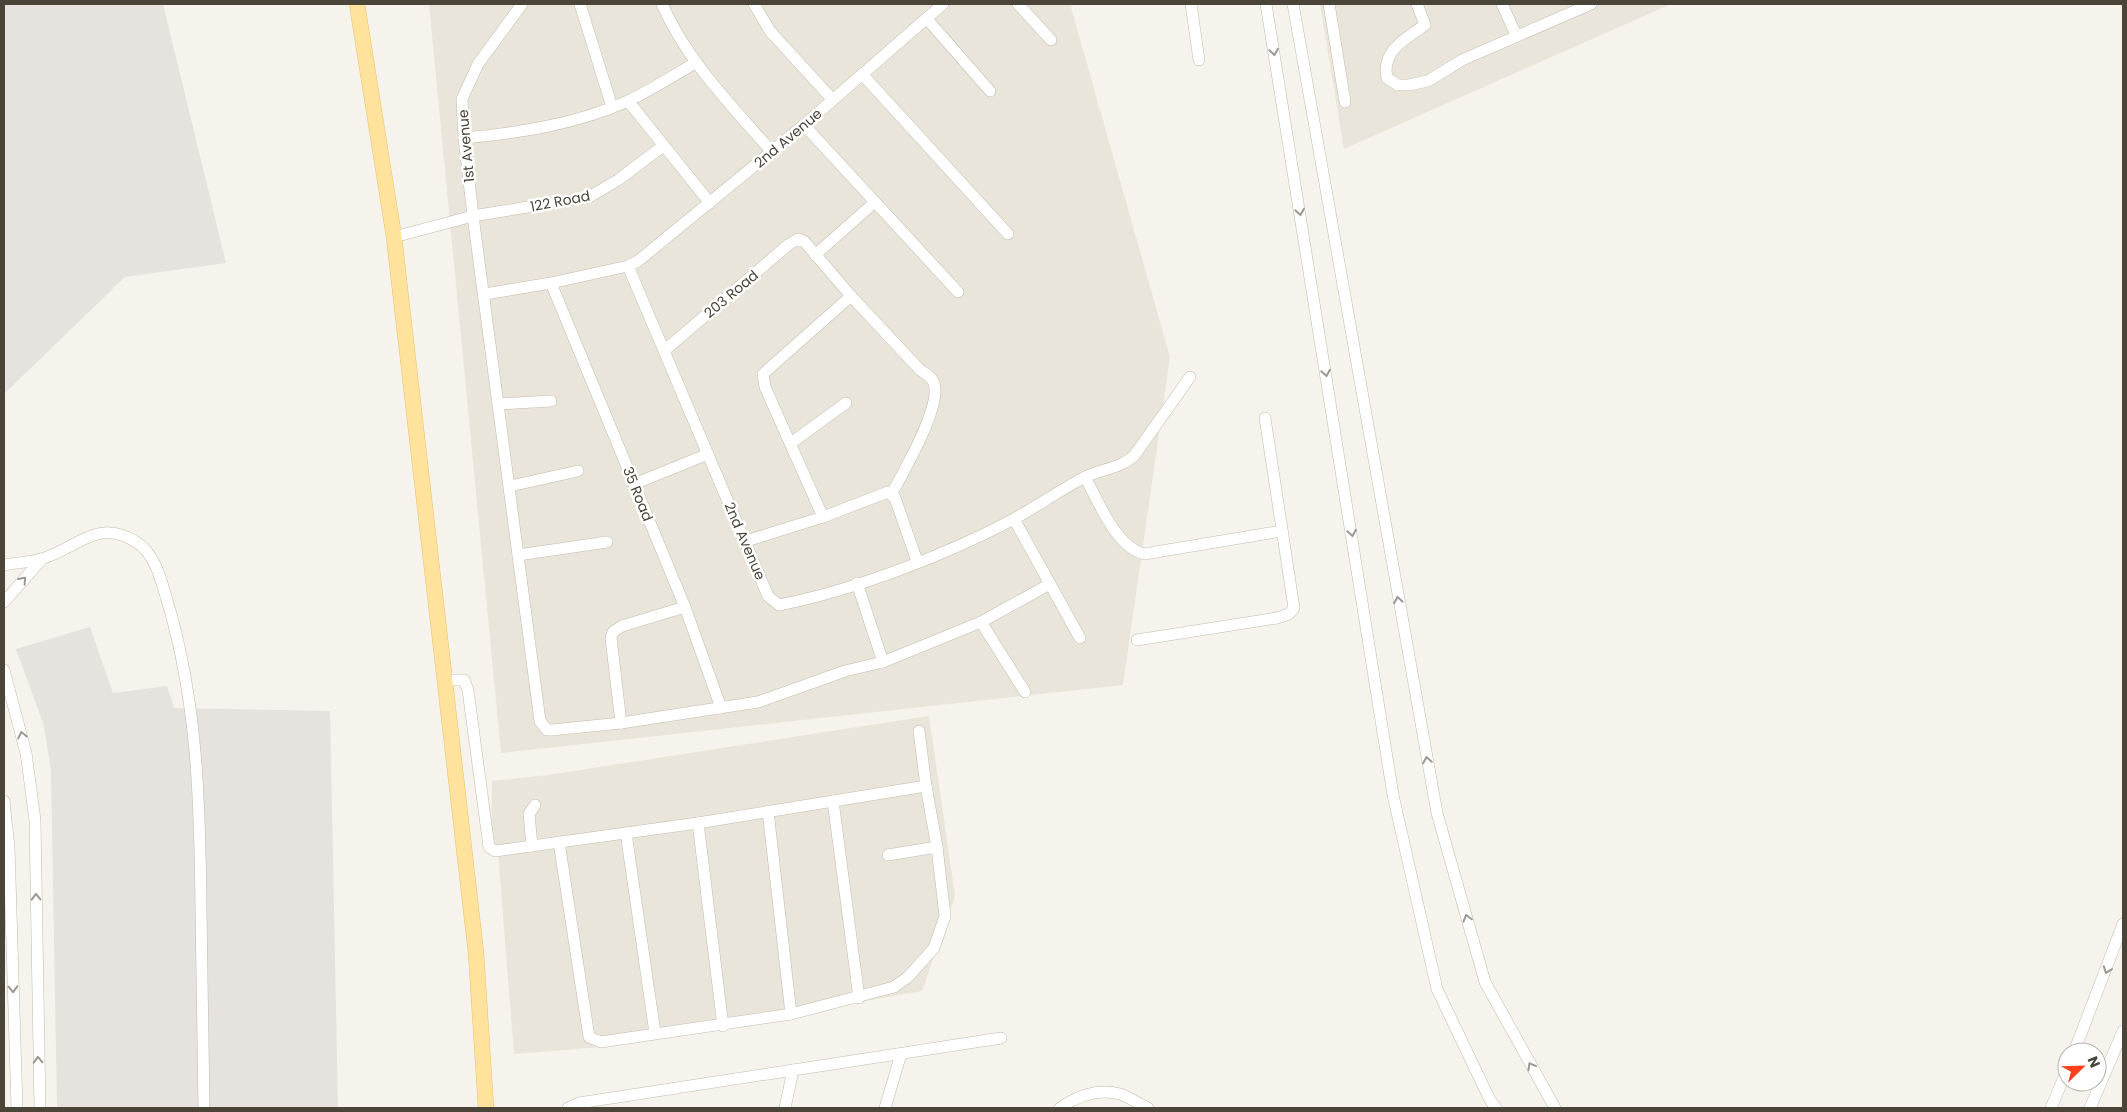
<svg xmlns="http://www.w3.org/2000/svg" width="2127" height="1112" font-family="Poppins,sans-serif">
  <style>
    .residential { fill: #eae5da }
    .industrial { fill: #e6e2dd }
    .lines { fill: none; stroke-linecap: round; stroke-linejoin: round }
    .minor-casing { stroke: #c2bbae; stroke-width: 12 }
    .major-casing { stroke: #e6c16a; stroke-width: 16 }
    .minor { stroke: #fff; stroke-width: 11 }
    .major { stroke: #ffe39c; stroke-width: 15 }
    .oneway { stroke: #9c9892 }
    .labels { text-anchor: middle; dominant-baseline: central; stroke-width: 5; stroke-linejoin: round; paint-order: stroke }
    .street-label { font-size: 14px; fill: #4b4439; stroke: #fff }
  </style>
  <rect width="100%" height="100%" fill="#f6f3ec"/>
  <g class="residential">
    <polygon points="429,4 1070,4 1170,357 1123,685 501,753"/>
    <polygon points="1320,4 1671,4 1344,149"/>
    <polygon points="929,716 955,896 922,991 602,1047 514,1054 498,854 491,854 492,781 548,775"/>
  </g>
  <g class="industrial">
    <polygon points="4,4 163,4 226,263 125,277 4,394"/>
    <polygon points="90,627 113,693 167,686 174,708 330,711 338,1108 57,1108 51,771 44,726 16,649"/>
  </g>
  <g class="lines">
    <defs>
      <g id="minor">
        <polyline points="522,4 478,64 462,99 464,138 473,216 540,721 547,730 552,730 621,723 758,702 845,671 883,662 981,622 1050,584"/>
        <polyline points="580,4 612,107"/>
        <path d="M662,4C687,61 731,105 772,152"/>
        <polyline points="754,4 770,31 832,99"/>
        <polyline points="1018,4 1051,40"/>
        <polyline points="1191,4 1199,60"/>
        <polyline points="1266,4 1393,795 1437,989 1490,1100 1496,1108"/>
        <polyline points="1293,4 1437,813 1485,982 1555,1108"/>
        <polyline points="1329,4 1345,102"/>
        <path d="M1417,4L1425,25C1406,38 1381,51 1387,78L1398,85H1409L1428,81L1462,60L1591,4"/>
        <polyline points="1502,4 1516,35"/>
        <polyline points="927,19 990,91"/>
        <polyline points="862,74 1008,234"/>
        <polyline points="628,101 710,203"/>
        <polyline points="804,125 958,292"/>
        <path d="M464,138C519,133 577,124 628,101C651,90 673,76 695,63"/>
        <polyline points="394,237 473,216 589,197 618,180 663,146"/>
        <polyline points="815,255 875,202"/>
        <path d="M628,266L768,596L779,605C855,590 946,555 1014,519C1037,506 1059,491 1083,478C1100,469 1119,469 1134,456L1190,377"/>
        <polyline points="551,283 685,607 721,708"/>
        <polyline points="485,294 551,283 628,266 638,261 804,125 943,4"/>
        <path d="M665,350L788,245L798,239L804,241L851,296L920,370C926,374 931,376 934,383C942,406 904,471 892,493"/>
        <polyline points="499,404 551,401"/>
        <polyline points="791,443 846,403"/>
        <path d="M1085,477C1099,502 1115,546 1144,554L1282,531"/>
        <polyline points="634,484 708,454"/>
        <polyline points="510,486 578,471"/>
        <polyline points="823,517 765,387 763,374 851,296"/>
        <polyline points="1014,519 1080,638"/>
        <polyline points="746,541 823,517 888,492 895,498 917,561"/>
        <polyline points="518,555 607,542"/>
        <path d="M4,565C16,563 29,562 41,559C75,550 97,517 136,542C155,553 161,580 167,600C198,703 200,805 201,911C202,977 203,1043 204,1108"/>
        <polyline points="857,583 883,662"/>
        <polyline points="4,602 42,559"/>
        <polyline points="981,622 1025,692"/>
        <polyline points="1137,640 1277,618 1289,614 1294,608 1265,418"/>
        <polyline points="4,670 26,753 35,820 40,1108"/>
        <polyline points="444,680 464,680 468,690 489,847 495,851 698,823 926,786 919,731"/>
        <polyline points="621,723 611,638 613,632 622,626 685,607"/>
        <polyline points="4,801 9,847 17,1108"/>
        <polyline points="833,801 859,998"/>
        <polyline points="768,811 791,1014"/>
        <polyline points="698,823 723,1026"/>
        <polyline points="626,833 655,1033"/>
        <polyline points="559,842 589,1037 601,1042 791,1014 894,987 908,977 934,948 945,916 937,847 926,786"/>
        <polyline points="532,846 529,814 535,805"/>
        <polyline points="888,855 937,847"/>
        <polyline points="2074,1052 2123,924"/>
        <polyline points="568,1108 579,1103 1001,1038"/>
        <polyline points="785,1108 793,1070"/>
        <polyline points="885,1108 901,1054"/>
        <path d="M1060,1108C1077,1096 1098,1088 1120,1094C1129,1097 1139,1104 1148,1108"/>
        <polyline points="2051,1108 2067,1070"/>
        <polyline points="2090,1108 2123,1031"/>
      </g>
      <polyline id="major" points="357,4 394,237 476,953 486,1108"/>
    </defs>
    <use href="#minor" class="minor-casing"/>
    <use href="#major" class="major-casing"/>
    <use href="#minor" class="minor"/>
    <use href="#major" class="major"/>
  </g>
  <defs><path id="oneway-chevron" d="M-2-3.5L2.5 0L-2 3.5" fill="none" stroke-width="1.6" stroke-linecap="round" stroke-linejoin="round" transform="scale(1.25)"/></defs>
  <g class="oneway">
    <use href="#oneway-chevron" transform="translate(1274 52) rotate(81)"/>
    <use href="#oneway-chevron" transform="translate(1300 212) rotate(81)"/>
    <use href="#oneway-chevron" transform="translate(1326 373) rotate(81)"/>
    <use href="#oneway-chevron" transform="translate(1352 533) rotate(81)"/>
    <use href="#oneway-chevron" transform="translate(23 580) rotate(-48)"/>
    <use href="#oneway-chevron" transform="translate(1398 600) rotate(-100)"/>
    <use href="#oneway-chevron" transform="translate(22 735) rotate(-103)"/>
    <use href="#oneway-chevron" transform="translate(1427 760) rotate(-100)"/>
    <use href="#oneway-chevron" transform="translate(36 897) rotate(-91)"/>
    <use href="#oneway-chevron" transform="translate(1467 918) rotate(-106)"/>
    <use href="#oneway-chevron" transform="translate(2107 970) rotate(110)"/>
    <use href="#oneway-chevron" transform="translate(13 989) rotate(88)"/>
    <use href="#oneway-chevron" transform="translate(38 1060) rotate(-92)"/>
    <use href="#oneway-chevron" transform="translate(1531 1066) rotate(-119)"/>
  </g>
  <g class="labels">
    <g class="street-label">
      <text transform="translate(788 138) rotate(-40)">2nd Avenue</text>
      <text transform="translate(466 146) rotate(-95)">1st Avenue</text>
      <text transform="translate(560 201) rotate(-11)">122 Road</text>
      <text transform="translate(731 294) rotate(-40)">203 Road</text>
      <text transform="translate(638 494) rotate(68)">35 Road</text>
      <text transform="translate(745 541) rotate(67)">2nd Avenue</text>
    </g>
  </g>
  <rect width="2127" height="1112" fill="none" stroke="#4b4439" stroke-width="10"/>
  <g transform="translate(2082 1067) rotate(67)"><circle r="24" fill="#ffffff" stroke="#b7b4b0"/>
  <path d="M0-4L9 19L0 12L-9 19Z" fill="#fc3f1d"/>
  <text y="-8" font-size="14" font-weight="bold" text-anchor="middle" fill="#4b4439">N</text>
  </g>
</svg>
